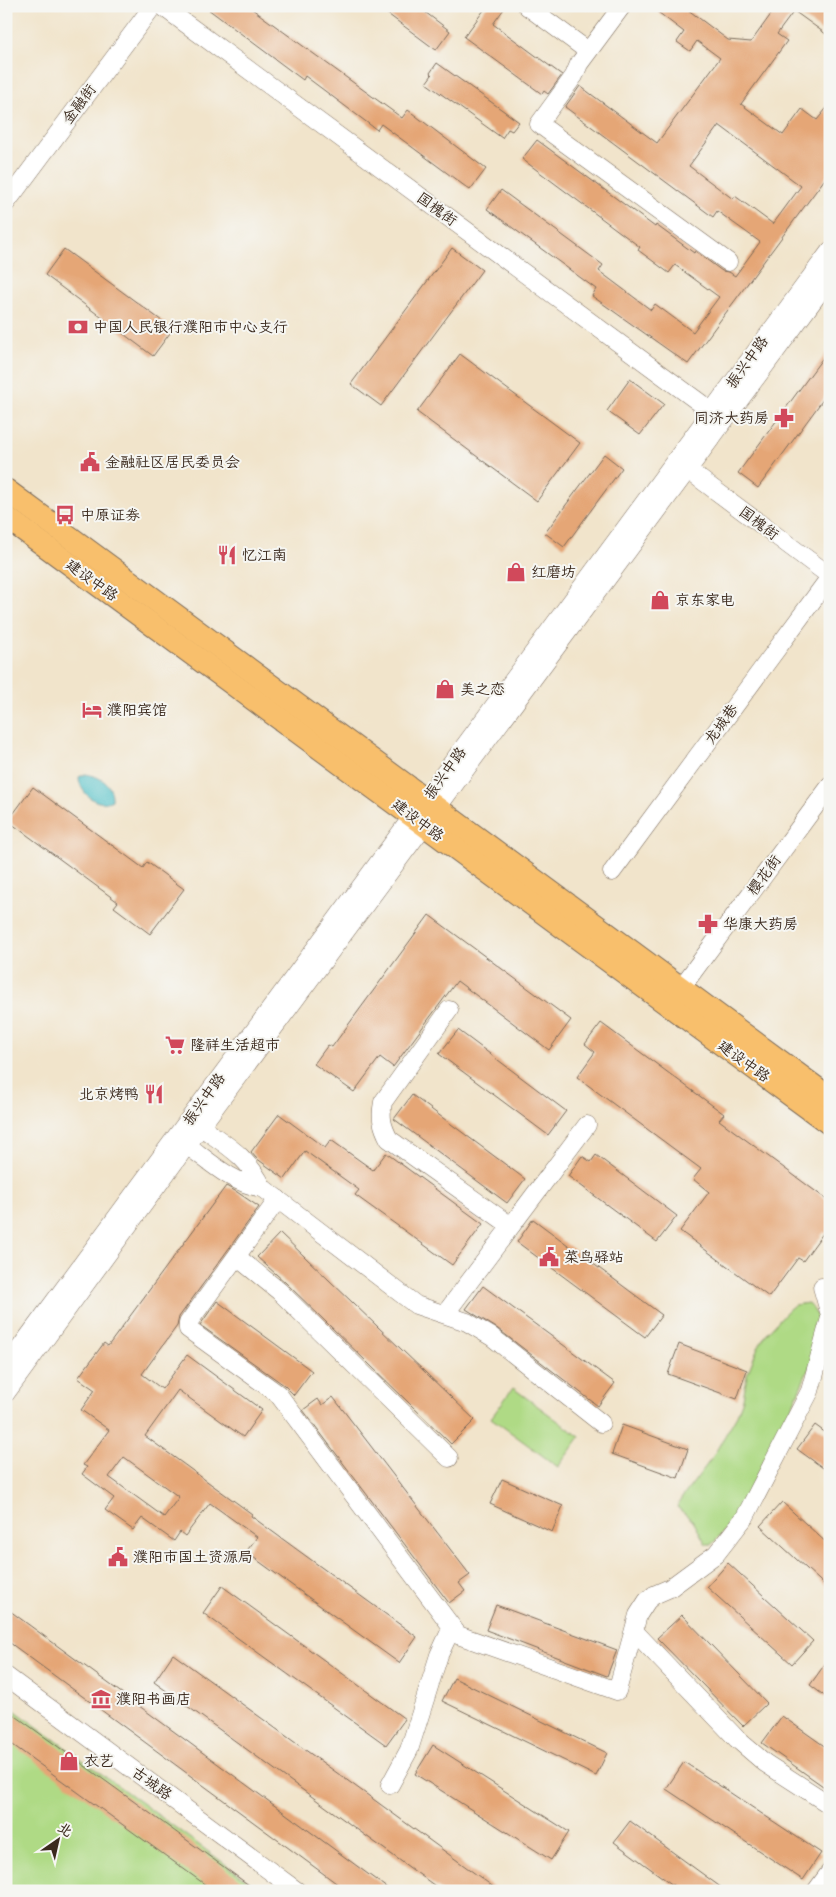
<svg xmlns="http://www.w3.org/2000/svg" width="836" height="1897" font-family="'Comic Neue','LXGW WenKai TC',sans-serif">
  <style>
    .green { fill: #afda85; stroke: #758252 }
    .water { fill: #54c2c9; stroke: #487674 }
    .building { fill: #e5a676; fill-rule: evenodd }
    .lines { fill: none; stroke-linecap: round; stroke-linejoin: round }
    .minor-casing { stroke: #7b6b5b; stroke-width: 19 }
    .major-casing { stroke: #7b6b5b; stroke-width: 24 }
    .minor { stroke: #fff; stroke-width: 18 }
    .major { stroke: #f8bf6c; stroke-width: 22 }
    .labels { text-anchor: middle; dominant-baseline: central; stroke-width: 4; stroke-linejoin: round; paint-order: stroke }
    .street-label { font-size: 15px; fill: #3b2a1e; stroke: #f6f6f2 }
    .poi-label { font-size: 15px; fill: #3b2a1e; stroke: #f6f6f2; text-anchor: start }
  </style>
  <rect width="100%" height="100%" fill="#f6f6f2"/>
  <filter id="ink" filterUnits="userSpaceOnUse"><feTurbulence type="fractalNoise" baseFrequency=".02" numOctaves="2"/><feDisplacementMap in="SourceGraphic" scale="10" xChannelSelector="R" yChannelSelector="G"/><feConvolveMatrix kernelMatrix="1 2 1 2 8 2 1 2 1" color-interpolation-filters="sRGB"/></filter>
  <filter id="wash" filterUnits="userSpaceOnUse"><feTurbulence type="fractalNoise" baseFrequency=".0096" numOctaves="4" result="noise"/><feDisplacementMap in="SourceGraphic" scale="20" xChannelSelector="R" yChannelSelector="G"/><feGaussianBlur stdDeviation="1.12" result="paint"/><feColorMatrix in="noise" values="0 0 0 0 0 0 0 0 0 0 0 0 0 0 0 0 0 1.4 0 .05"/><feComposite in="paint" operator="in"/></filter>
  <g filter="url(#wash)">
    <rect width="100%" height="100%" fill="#f1e4cb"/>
    <g class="green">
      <path d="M808,1303C816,1311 821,1322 820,1334C819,1349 808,1370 802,1384C787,1420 772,1450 753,1484C742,1505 730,1527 712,1544H706L693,1521L677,1507L681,1499L712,1458L737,1415L743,1399L747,1375L758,1347L767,1333L788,1310L794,1305Z"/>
      <polygon points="513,1388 580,1437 558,1467 491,1418"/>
      <polygon points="6,1704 262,1891 6,1891"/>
    </g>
    <path class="water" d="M85,774C100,776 113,784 112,800C97,809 79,792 79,777Z"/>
    <g id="blocks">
      <g class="building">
        <polygon points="204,6 248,6 402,118 408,110 486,169 470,190 381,124 377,130 305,76 303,80"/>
        <polygon points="377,6 417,6 450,31 436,50"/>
        <polygon points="487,6 506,6 493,24 562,75 548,94 544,91 542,94 464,37"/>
        <path d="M650,6H683L728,40L751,42L777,6H830V37L794,11L777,34L787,41L741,104L783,135L802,109L817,120L830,104V172L688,364L592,296L596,289L487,209L501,190L603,265L599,271L651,310L655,304L693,332L719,297L675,265L669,273L638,250L640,247L522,159L537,140L655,227L656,225L694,253L695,251L722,271L729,272L735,276L760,242L717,211L713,217L565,107L580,86L657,143L720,58L697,41L690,51L677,42L684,32ZM719,125L801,186L773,224L735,196L733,199L689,166Z"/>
        <polygon points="437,63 519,122 512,131 508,129 502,138 426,83 432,75 430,73"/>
        <polygon points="452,248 482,270 381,406 351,384"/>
        <polygon points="64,249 173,329 153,356 45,275"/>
        <polygon points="830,348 830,390 758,488 738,473"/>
        <polygon points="460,354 580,443 537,501 417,412"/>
        <polygon points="630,379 664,404 640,435 607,411"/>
        <polygon points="604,454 622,468 564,547 545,533"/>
        <polygon points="33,787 143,868 147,862 184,889 150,934 114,907 118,902 8,821"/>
        <polygon points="429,915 571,1020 549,1050 457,981 393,1067 380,1057 354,1092 314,1064 328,1045 332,1047"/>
        <polygon points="601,1023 724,1114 719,1120 830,1202 830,1236 824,1232 803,1261 798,1258 769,1297 680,1231 709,1192 693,1179 701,1169 577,1077 595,1052 585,1044"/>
        <polygon points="458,1030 566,1111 548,1135 439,1054"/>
        <polygon points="412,1095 525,1179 507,1203 394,1119"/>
        <polygon points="279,1114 325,1148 331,1140 373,1170 386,1153 483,1224 452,1265 355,1195 359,1190 305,1151 285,1179 256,1158 251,1152"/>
        <polygon points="596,1155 677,1216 657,1242 568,1176 582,1156 591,1162"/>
        <path d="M226,1186L237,1192L259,1207L179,1317L177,1326L142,1374L162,1389L187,1355L262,1410L243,1437L178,1390L145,1436L252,1514L251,1516L417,1637L399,1663L246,1552L257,1537L210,1503L185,1536L180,1532L174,1541L142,1518L133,1530L105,1510L114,1498L82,1474L87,1467L83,1465L109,1430L81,1410L95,1390L78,1378L104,1343L108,1346ZM124,1457L179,1497L164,1517L109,1477Z"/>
        <polygon points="533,1219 662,1315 645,1337 517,1242"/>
        <polygon points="280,1233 475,1420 451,1444 286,1283 257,1257"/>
        <polygon points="483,1286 615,1383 598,1406 498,1329 466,1309"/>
        <polygon points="217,1301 312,1371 294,1395 284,1385 200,1325"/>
        <polygon points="679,1344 747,1370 737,1399 668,1374"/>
        <polygon points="333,1397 470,1575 459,1583 465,1591 449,1603 303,1410 318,1399 322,1405"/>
        <polygon points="622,1425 688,1449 678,1478 612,1454"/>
        <polygon points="815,1425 830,1436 830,1473 797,1449"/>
        <polygon points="502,1479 563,1506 552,1532 490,1504"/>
        <polygon points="782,1502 830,1546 830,1590 760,1526"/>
        <polygon points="728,1563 813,1641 792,1664 707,1587"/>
        <polygon points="222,1586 405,1719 386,1745 203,1613"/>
        <polygon points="496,1605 617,1650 607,1676 486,1630"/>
        <polygon points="6,1608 248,1786 391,1891 347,1891 6,1640"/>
        <polygon points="682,1615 767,1703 743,1726 657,1638"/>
        <polygon points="173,1654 373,1799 499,1891 442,1891 238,1743 154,1682"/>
        <polygon points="830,1657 830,1700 810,1685"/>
        <polygon points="454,1678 607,1753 596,1776 442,1701"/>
        <polygon points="6,1709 118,1790 257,1891 214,1891 6,1740"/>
        <polygon points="782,1716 830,1750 830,1791 762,1743"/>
        <polygon points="433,1745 569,1832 551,1860 415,1774"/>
        <polygon points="684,1762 821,1853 803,1880 666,1789"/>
        <polygon points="630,1821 726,1891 681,1891 614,1842"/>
      </g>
    </g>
  </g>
  <g filter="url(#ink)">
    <use href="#blocks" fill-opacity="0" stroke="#7b6b5b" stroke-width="1"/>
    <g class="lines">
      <defs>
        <g id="minor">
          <polyline points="162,6 711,411"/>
          <polyline points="527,6 588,51"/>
          <polyline points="622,6 579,64 574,76 539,124 728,262"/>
          <polyline points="6,203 153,6"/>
          <polyline points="688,470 830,576"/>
          <polyline points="612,872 830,577"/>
          <polyline points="681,988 830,786"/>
          <path d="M449,1010L383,1102C380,1117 382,1126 389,1139L511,1226"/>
          <path d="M201,1127C229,1147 247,1156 263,1188L416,1305L467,1322L492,1337L601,1423"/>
          <path d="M187,1145C211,1163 233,1184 263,1188"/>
          <polyline points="278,1199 188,1323 188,1329 278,1394 458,1635 617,1691 638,1615 647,1601 654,1595 670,1588 716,1554 745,1517 810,1391 830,1318"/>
          <polyline points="237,1257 279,1291 449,1458"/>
          <polyline points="822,1287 830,1315"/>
          <polyline points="445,1314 587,1125"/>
          <polyline points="6,1367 830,251"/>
          <polyline points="6,1393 187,1145 830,278"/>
          <polyline points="634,1631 737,1739 765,1763 830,1805"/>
          <polyline points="6,1676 297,1891"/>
          <polyline points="390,1785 409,1750 439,1655 452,1627"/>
          <polyline points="816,1891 830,1872"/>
        </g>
        <g id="major">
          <polyline points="6,490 830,1098"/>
          <polyline points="6,517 830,1124"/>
        </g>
      </defs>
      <use href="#minor" class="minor-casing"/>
      <use href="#major" class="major-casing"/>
      <use href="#minor" class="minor"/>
      <use href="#major" class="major"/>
    </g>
  </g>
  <defs>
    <symbol id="bank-bare" viewBox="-9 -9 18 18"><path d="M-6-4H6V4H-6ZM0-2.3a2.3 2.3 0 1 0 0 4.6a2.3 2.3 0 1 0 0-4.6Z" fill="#d1495b" stroke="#f6f6f2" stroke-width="2.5" paint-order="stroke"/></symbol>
    <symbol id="pharmacy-bare" viewBox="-9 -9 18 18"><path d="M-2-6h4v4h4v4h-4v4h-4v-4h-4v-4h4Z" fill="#d1495b" stroke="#f6f6f2" stroke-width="2.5" paint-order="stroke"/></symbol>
    <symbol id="civic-bare" viewBox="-9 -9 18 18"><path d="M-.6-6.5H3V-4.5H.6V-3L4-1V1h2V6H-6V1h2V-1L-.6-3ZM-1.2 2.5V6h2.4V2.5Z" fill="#d1495b" stroke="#f6f6f2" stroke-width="2.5" paint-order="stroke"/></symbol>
    <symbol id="bus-bare" viewBox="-9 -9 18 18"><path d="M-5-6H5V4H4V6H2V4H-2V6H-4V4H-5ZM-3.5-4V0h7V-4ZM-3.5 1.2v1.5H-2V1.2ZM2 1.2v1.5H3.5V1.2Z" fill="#d1495b" stroke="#f6f6f2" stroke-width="2.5" paint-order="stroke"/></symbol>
    <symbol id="restaurant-bare" viewBox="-9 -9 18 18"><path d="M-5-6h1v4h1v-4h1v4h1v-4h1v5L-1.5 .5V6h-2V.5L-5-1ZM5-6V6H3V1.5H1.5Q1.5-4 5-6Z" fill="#d1495b" stroke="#f6f6f2" stroke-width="2.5" paint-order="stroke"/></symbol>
    <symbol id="shop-bare" viewBox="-9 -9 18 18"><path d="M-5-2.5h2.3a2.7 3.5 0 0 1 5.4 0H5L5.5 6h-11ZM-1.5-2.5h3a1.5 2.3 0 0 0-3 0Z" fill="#d1495b" stroke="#f6f6f2" stroke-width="2.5" paint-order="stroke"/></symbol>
    <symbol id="hotel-bare" viewBox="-9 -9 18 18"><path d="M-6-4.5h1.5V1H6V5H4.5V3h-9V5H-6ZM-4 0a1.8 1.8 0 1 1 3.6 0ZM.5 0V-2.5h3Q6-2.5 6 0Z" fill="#d1495b" stroke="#f6f6f2" stroke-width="2.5" paint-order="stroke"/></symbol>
    <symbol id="supermarket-bare" viewBox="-9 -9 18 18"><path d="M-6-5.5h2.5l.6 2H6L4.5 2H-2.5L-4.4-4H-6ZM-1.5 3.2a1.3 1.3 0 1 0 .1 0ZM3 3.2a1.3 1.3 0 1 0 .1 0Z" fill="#d1495b" stroke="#f6f6f2" stroke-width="2.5" paint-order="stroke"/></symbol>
    <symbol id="museum-bare" viewBox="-9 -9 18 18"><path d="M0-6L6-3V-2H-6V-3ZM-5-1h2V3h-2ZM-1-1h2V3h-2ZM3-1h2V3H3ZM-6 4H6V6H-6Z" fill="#d1495b" stroke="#f6f6f2" stroke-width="2.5" paint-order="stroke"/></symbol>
  </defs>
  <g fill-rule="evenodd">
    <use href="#bank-bare" x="64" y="313" width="28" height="28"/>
    <use href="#pharmacy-bare" x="770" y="404" width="28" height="28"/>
    <use href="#civic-bare" x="76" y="448" width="28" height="28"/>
    <use href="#bus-bare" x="51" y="501" width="28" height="28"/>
    <use href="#restaurant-bare" x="213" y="541" width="28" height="28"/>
    <use href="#shop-bare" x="502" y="558" width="28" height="28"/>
    <use href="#shop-bare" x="646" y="586" width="28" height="28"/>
    <use href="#shop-bare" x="431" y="675" width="28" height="28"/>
    <use href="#hotel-bare" x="78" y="696" width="28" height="28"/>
    <use href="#pharmacy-bare" x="694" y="910" width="28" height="28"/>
    <use href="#supermarket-bare" x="161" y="1031" width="28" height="28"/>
    <use href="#restaurant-bare" x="140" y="1080" width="28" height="28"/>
    <use href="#civic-bare" x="535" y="1243" width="28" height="28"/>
    <use href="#civic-bare" x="104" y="1543" width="28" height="28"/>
    <use href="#museum-bare" x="87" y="1685" width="28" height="28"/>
    <use href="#shop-bare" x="55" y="1747" width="28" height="28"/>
  </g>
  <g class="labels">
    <g class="street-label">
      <text transform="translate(79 104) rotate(-53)">金融街</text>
      <text transform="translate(437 209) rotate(36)">国槐街</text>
      <text transform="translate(747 362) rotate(-54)">振兴中路</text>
      <text transform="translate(759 523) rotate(37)">国槐街</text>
      <text transform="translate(92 580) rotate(36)">建设中路</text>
      <text transform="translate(721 724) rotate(-54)">龙城巷</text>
      <text transform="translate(445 773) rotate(-54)">振兴中路</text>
      <text transform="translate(418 820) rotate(37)">建设中路</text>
      <text transform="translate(764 875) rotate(-54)">樱花街</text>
      <text transform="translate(744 1061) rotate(36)">建设中路</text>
      <text transform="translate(204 1099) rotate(-54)">振兴中路</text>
      <text transform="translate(152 1783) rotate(36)">古城路</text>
    </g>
    <g class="poi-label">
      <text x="93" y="327">中国人民银行濮阳市中心支行</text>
      <text x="769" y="418" text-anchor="end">同济大药房</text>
      <text x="105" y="462">金融社区居民委员会</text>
      <text x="80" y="515">中原证券</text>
      <text x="242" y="555">忆江南</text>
      <text x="531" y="572">红磨坊</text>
      <text x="675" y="600">京东家电</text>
      <text x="460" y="689">美之恋</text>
      <text x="107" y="710">濮阳宾馆</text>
      <text x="723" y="924">华康大药房</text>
      <text x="190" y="1045">隆祥生活超市</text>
      <text x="139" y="1094" text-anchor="end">北京烤鸭</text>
      <text x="564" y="1257">菜鸟驿站</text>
      <text x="133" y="1557">濮阳市国土资源局</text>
      <text x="116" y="1699">濮阳书画店</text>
      <text x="84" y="1761">衣艺</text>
    </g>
  </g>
  <rect width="836" height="1897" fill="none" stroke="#f6f6f2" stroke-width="25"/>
  <g transform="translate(58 1840) rotate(34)" stroke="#f6f6f2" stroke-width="4" paint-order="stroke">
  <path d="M0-4L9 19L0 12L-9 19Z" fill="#3b2a1e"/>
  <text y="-8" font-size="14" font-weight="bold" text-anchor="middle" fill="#3b2a1e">北</text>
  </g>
</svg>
